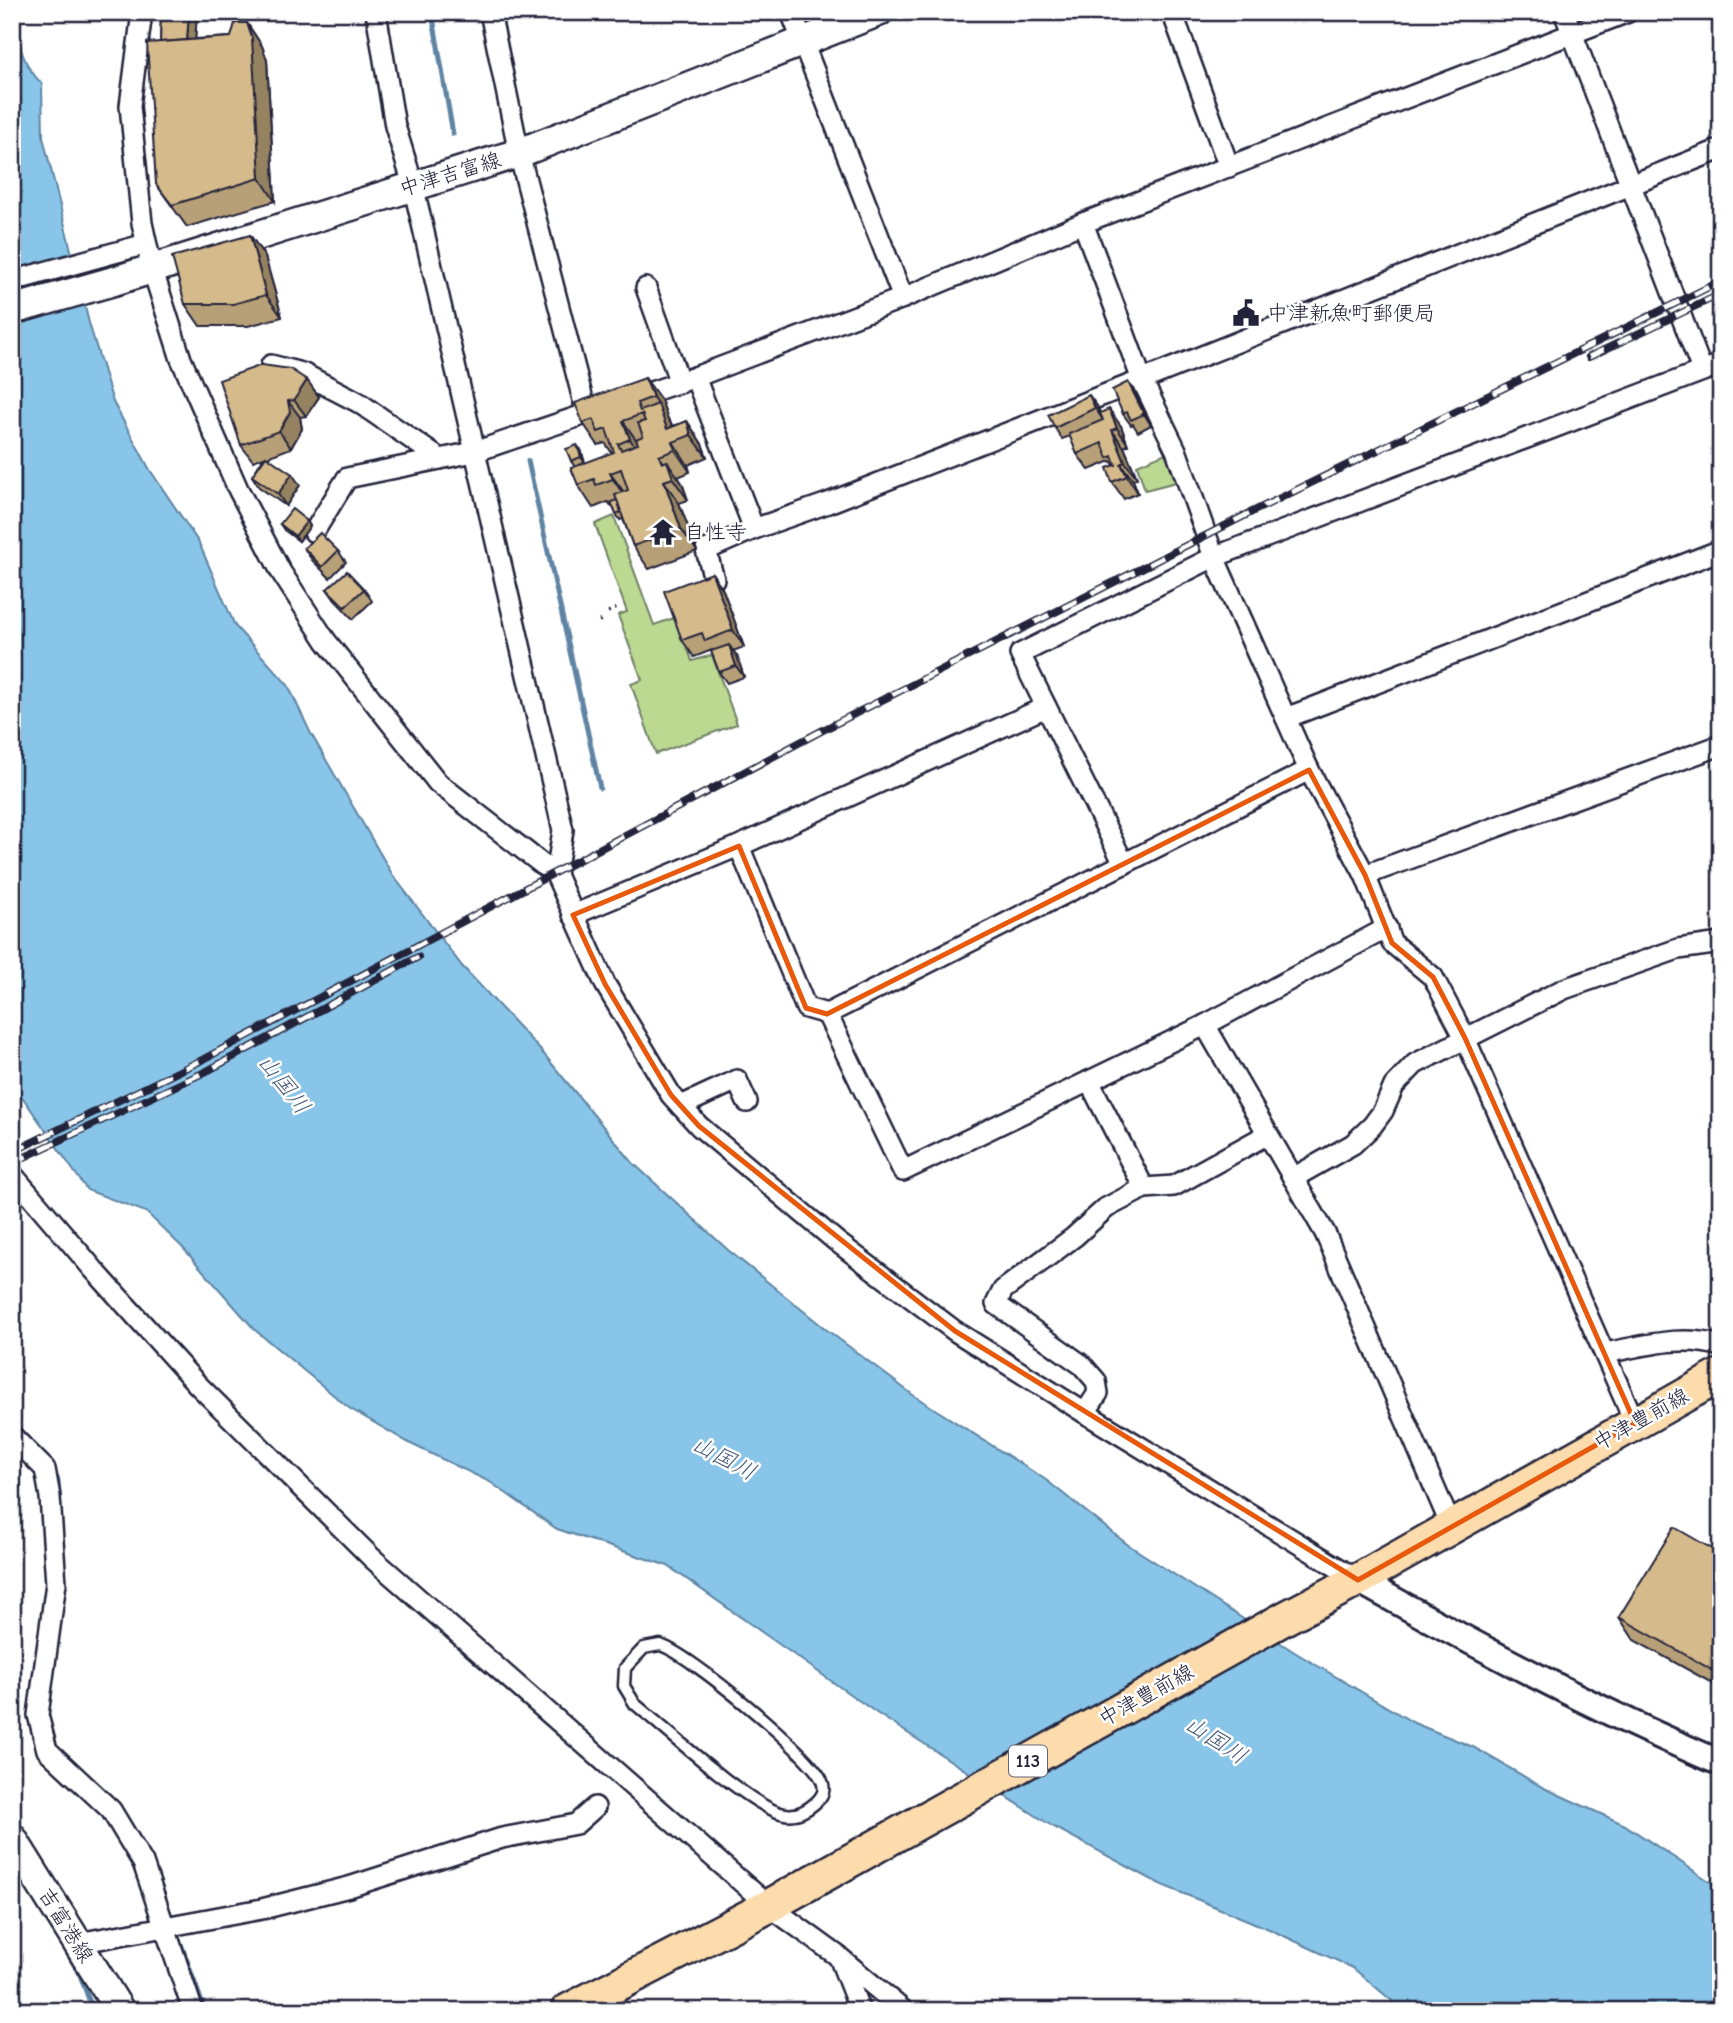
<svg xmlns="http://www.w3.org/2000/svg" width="1733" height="2023" font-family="'Comic Neue','Klee One',sans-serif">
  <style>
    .green { fill: #bbd991; stroke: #6e7e66; stroke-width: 2 }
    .water { fill: #88c5e8; stroke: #5f84a3; stroke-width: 2 }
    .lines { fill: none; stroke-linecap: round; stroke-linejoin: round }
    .stream { stroke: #5f84a3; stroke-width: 5 }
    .service-casing { stroke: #22223b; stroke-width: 15 }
    .minor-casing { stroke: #22223b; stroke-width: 24 }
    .tertiary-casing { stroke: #22223b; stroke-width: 30 }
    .secondary-casing { stroke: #22223b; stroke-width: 33 }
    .primary-casing { stroke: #22223b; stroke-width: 37 }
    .path { stroke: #22223b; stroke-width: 3.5; stroke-dasharray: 2 5; stroke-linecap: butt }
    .service { stroke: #fff; stroke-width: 10 }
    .minor { stroke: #fff; stroke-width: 19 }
    .tertiary { stroke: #fff; stroke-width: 24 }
    .secondary { stroke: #fff; stroke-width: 28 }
    .primary { stroke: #fcdcac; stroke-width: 32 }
    .rail-casing { stroke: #22223b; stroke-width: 8 }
    .rail { stroke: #fff; stroke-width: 5; stroke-dasharray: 16; stroke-linecap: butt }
    .wall { fill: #b7a078; stroke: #22223b; stroke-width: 2 }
    .shaded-wall { fill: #958261; stroke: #22223b; stroke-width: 2 }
    .building { fill: #d5ba8b; stroke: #22223b; stroke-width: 2; fill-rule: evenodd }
    .marked { fill: none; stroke: #e8590c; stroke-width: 5; stroke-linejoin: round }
    .labels { text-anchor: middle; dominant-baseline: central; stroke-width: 5; stroke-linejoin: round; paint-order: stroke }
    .shield { fill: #fff; stroke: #646476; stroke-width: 2 }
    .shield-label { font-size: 19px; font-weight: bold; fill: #22223b }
    .street-label { font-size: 21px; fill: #22223b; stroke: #fff }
    .poi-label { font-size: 21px; fill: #22223b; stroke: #fff; text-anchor: start }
    .water-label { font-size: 23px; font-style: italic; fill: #465b78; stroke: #fff }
  </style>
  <rect width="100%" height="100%" fill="#fff"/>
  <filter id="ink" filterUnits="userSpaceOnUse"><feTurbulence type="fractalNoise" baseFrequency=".0143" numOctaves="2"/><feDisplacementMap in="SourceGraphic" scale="14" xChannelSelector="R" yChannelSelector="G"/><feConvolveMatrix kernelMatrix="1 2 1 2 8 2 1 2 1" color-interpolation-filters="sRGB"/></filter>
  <g filter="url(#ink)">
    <g class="green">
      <polygon points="1168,452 1180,481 1145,490 1137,465"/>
      <polygon points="614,516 654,625 677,617 692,661 712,655 737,724 656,754 631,684 642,680 618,615 627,612 595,524"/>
    </g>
    <path class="water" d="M12,12H16C17,41 21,63 42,84L43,137L89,323L113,402L150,470L199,543L235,626L288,685L310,732L392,874L462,966L543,1053L633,1163L728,1250L827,1330L913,1395L1046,1480L1127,1544L1296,1653L1414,1723L1473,1747L1544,1788L1625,1825L1721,1889V2011H1404L1353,1968L1269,1929L1160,1884L1052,1826L878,1714L668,1566L557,1529L490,1482L411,1444L349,1408L255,1330L183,1248L146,1212L87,1190L23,1098L12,1094Z"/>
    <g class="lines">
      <g class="stream">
        <polyline points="432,12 453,134"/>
        <polyline points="528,461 600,788"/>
        <polyline points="12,1422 49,1461"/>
        <polyline points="53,1470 58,1480 59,1494"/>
        <polyline points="12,1867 26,1885"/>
        <polyline points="180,1941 205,2011"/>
        <polyline points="64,1947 80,1975 93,2011"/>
      </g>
      <defs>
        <path id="service" d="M660,1645C686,1651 813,1756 822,1781C826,1791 822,1797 814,1804C806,1811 796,1816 785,1814C754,1810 663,1727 635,1704L624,1686L625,1668L644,1648Z"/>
        <g id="minor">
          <polyline points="142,12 130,106 142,223 152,268 181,359 238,489 281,572 326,641 438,783 556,875 605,984 671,1095 699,1126 836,1241 955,1331 1085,1413 1358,1580"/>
          <polyline points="376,12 395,126 413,185 563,830 556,875"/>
          <polyline points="490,12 519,153 587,415"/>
          <polyline points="791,12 903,298"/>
          <polyline points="1172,12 1229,167"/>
          <polyline points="1564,12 1702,370"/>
          <polyline points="1083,223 1142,380 1176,450 1214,557 1309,770 1365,875 1392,943 1433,977 1465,1038 1635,1423"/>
          <polyline points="12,281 146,244"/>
          <polyline points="646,288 680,383"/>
          <polyline points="271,365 302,373 358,402 440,459"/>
          <polyline points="695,377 754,529 828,503 1142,380 1721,149"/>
          <polyline points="314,532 347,478 474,452 695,377 903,298 1083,223 1628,12"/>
          <polyline points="714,579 706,550 754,529"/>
          <polyline points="1286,718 1721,550"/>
          <polyline points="739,846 806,1008 827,1014 1309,770"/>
          <polyline points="1124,864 1020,654 1214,557 1721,364"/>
          <polyline points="1365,875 1721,745"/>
          <polyline points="573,915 739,846 1046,707"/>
          <polyline points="827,1014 903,1171 1205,1025 1387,928"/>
          <polyline points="1205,1025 1325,1233 1451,1526"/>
          <polyline points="1089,1081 1144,1188"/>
          <polyline points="681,1106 737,1080 747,1102"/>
          <polyline points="12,1174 94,1270 197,1384 372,1558 769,1906 838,1956 904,2011"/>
          <polyline points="1293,1178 1353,1144 1372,1126 1383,1111 1394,1086 1415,1064 1564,989 1678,949 1721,943"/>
          <path d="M1605,1353C1644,1346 1681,1334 1721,1346"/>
          <polyline points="1085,1413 1098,1393 1096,1381 1082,1365 996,1304 1003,1290 1074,1237 1106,1208 1144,1188 1174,1186 1268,1134"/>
          <polyline points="12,1436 45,1469 50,1497 56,1583 38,1715 47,1750 111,1810 143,1863 193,2011"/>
          <polyline points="78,1943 262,1909 349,1887 502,1838 576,1824 595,1807"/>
          <polyline points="839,1957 860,2011"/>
        </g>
        <path id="tertiary" d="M1358,1580C1477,1646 1596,1710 1721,1763"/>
        <g id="secondary">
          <polyline points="12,310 114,281 519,153 878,12"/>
          <polyline points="12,1838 120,2011"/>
        </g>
        <polyline id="primary" points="567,2011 769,1906 1287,1617 1358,1580 1721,1375"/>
      </defs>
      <use href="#service" class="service-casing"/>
      <use href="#minor" class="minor-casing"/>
      <use href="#tertiary" class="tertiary-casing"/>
      <use href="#secondary" class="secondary-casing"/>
      <use href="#primary" class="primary-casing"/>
      <g class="path">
        <polyline points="608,612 617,608"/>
        <polyline points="599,621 604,619"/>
      </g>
      <use href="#service" class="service"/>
      <use href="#minor" class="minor"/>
      <use href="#tertiary" class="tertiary"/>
      <use href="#secondary" class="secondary"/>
      <use href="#primary" class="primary"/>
      <defs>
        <g id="rail">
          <polyline points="1589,357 1721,294"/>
          <polyline points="12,1152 202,1060 823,730 1256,510 1721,281"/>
          <polyline points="12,1163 207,1071 418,957"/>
        </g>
      </defs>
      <use href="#rail" class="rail-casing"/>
      <use href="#rail" class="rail"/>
    </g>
    <g class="wall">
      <polygon points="161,12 200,12 197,12 195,39 231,37 247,23 262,46 267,60 275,201 187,227 156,184"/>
      <polygon points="250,235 265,257 282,317 248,326 200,326 185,304"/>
      <polygon points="645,378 661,400 668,419 673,426 687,421 702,444 707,457 688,465 690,472 678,477 682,483 688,500 679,503 697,551 649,569 633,546 623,519 620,520 616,514 613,507 612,507 608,502 593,508 578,485 612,453 605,443 598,445 583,423"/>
      <polygon points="307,380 319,397 306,416 300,417 302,429 291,448 267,457 300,485 286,506 259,487 252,476 264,457 253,461 241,445"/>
      <polygon points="1136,393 1151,425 1138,432 1133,424 1131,425 1123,414"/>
      <polygon points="1097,406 1100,413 1121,426 1128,445 1124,447 1137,478 1133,480 1138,493 1124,499 1112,482 1114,465 1111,461 1089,470 1077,454 1070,436 1062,439 1055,428"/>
      <polygon points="581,450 585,463 575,467 571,461"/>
      <polygon points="307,521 310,526 299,541 284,530 280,524"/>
      <polygon points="304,548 338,551 346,562 330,578 312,560"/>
      <polygon points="712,573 723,590 744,647 733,651 737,656 744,677 727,683 719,672 712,650 694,657 682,640"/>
      <polygon points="327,589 364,589 372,601 353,619 335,600"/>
      <polygon points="1721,1554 1721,1688 1634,1640 1619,1617"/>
    </g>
    <g class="shaded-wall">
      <polygon points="189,12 197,12 194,61 186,50"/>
      <polygon points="247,23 262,46 267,60 275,201 260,178"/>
      <polygon points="250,235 265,257 282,317 266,295"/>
      <polygon points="645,378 661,400 668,419 673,427 667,429 658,405 653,397"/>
      <polygon points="307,380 319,397 306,416 294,400"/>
      <polygon points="1128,382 1136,393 1151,425 1144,414"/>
      <polygon points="1089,395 1097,406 1103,420 1095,408"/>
      <polygon points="288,401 300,417 302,429 291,448 279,431"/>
      <polygon points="1109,409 1121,426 1128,445 1117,428"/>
      <polygon points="623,421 639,444 645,462 630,439"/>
      <polygon points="687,421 702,444 707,457 691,435"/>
      <polygon points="1112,430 1124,447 1137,478 1125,462"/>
      <polygon points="673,442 688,465 690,472 675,450"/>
      <polygon points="577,445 581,450 585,463 581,457"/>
      <polygon points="659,456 671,473 667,461 682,483 688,500 662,463"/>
      <polygon points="1121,464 1133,480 1138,493 1127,476"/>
      <polygon points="610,473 626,495 628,501 613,479"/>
      <polygon points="292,474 300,485 286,506 278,494"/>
      <polygon points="664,481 679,503 697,551 681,529"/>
      <polygon points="307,521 310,526 299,541 295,536"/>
      <polygon points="712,573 723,590 744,647 733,630"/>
      <polygon points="729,645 737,656 744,677 736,666"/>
    </g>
    <g class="building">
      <polygon points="161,12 189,12 187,40 160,42"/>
      <polygon points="235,23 247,23 252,38 260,178 172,205 156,184 147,43 231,37"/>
      <polygon points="250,235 266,295 233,304 185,304 172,257"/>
      <polygon points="262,365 290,369 307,380 294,400 288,401 290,412 279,431 241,445 219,380"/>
      <path d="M645,378L653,397L637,403L640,411L658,404L667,429L687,421L691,435L673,442L675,450L659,456L662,463L667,461L673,478L664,481L681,529L633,546L615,495L628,490L621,469L610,473L613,479L596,485L594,479L578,485L571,468L614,452L606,429L598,432L593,419L583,423L575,403ZM642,414L645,421L638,423L643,436L636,439L638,444L621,450L618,444L630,439L623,421Z"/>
      <polygon points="1128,382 1144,414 1131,420 1127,412 1123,414 1112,390"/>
      <polygon points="1089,395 1095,408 1055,428 1048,415"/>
      <polygon points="1109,409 1117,428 1112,430 1125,462 1121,464 1127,476 1112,482 1107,468 1116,465 1112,456 1108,458 1102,443 1077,454 1069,434 1103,420 1100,413"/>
      <polygon points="577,445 581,457 571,461 566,449"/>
      <polygon points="266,456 292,474 278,494 252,476"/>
      <polygon points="617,500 621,512 616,514 611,502"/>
      <polygon points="292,509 307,521 295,536 280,524"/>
      <polygon points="320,533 338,551 322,567 304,548"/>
      <polygon points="347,571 364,589 345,607 327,589"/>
      <polygon points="712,573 733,630 705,641 702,633 682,640 664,591"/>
      <polygon points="729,645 736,666 719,672 711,651"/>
      <polygon points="1674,1527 1721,1554 1721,1675 1619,1617"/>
    </g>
  </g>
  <path class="marked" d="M1309,770L1365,875L1392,943L1433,977L1465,1038L1635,1423L1358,1580L955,1331L699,1126L671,1095L605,984L573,915L739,846L806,1008L827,1014Z"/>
  <defs>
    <symbol id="civic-bare" viewBox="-9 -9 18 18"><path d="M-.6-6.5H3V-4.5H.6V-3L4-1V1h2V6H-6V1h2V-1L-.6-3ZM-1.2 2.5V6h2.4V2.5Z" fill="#22223b" stroke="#fff" stroke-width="2.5" paint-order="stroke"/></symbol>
    <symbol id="temple-bare" viewBox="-9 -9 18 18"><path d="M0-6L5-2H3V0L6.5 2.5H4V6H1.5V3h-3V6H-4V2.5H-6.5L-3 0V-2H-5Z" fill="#22223b" stroke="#fff" stroke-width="2.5" paint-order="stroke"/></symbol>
  </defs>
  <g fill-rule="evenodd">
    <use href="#civic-bare" x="1227" y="294" width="38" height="38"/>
    <use href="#temple-bare" x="644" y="513" width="38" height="38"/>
  </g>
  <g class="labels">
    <rect class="shield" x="1009" y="1745.5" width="38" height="31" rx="5"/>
    <g class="shield-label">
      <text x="1028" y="1761">113</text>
    </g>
    <g class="street-label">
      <text transform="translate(450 174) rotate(-17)">中津吉富線</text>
      <text transform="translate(1641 1419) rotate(-29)">中津豊前線</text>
      <text transform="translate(1146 1695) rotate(-29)">中津豊前線</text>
      <text transform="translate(66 1925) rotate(58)">吉富港線</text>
    </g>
    <g class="poi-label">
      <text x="1267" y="313">中津新魚町郵便局</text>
      <text x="684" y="532">自性寺</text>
    </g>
    <g class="water-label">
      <text transform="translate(284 1084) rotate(52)">山国川</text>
      <text transform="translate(724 1458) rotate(28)">山国川</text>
      <text transform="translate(1216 1740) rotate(33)">山国川</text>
    </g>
  </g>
  <rect width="1733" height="2023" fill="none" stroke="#fff" stroke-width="42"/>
  <rect x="21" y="21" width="1691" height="1981" fill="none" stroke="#22223b" stroke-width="2.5" filter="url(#ink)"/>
</svg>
